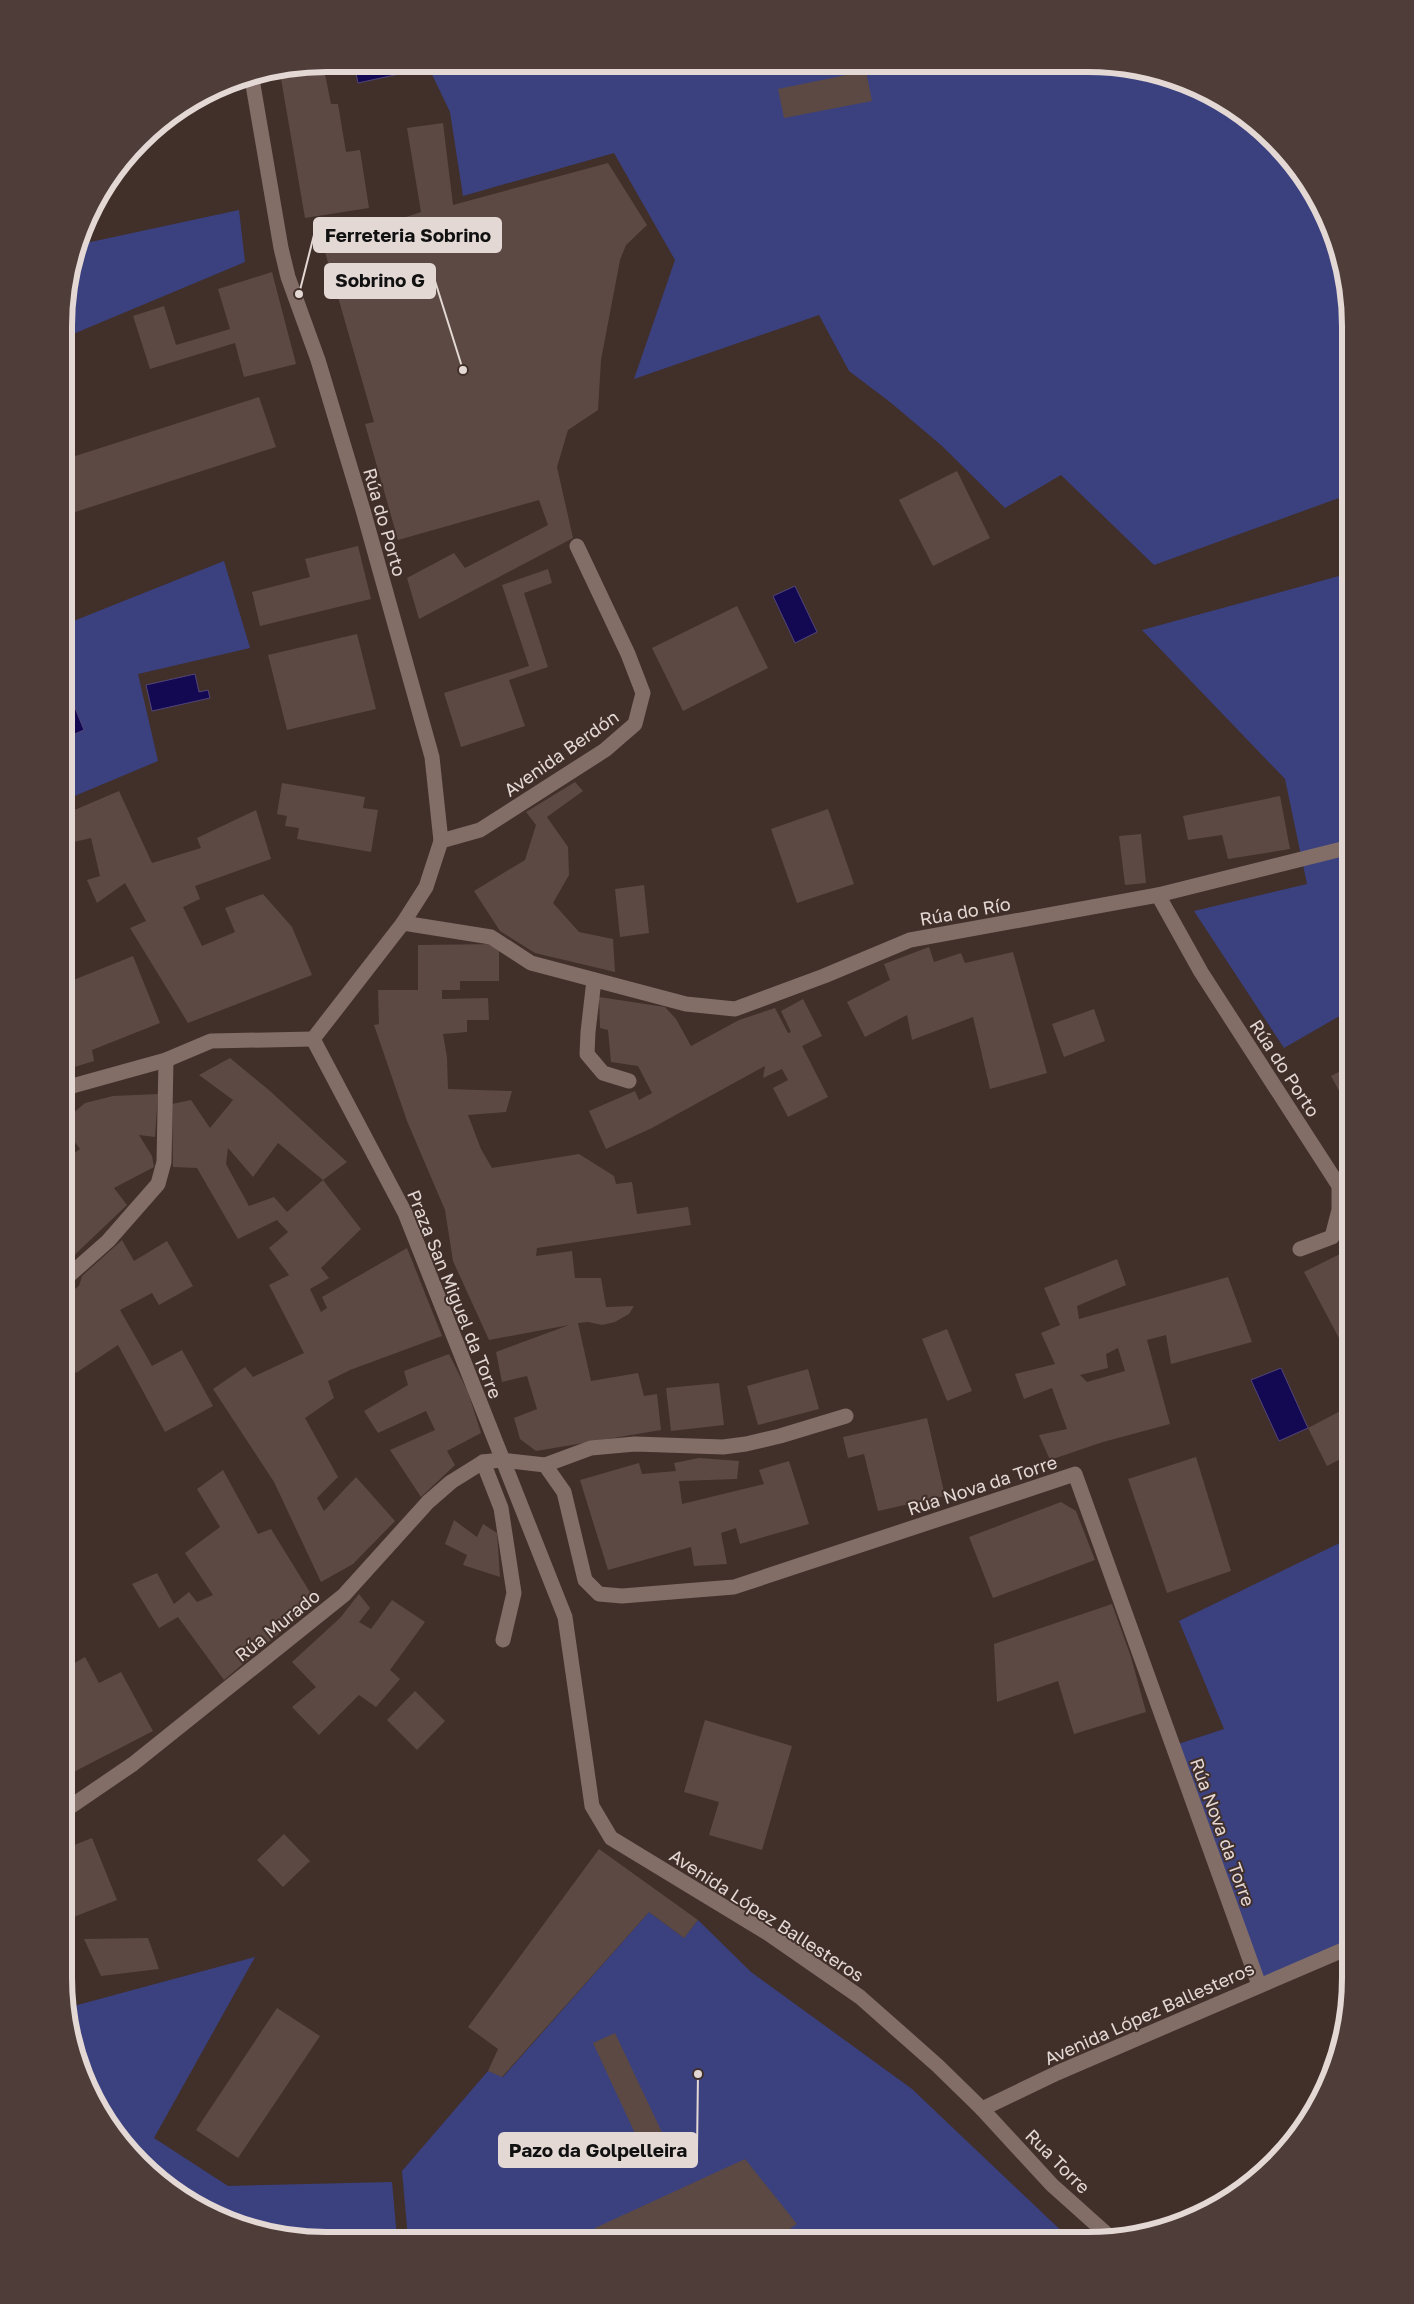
<svg xmlns="http://www.w3.org/2000/svg" width="1414" height="2304" font-family="'Golos Text',sans-serif">
  <style>
    .green { fill: #3b417f }
    .water { fill: #130852; stroke: #524679 }
    .building { fill: #5c4943; fill-rule: evenodd }
    .lines { fill: none; stroke-linecap: round; stroke-linejoin: round }
    .lane { stroke: #826d67; stroke-width: 15 }
    .street { stroke: #826d67; stroke-width: 15 }
    .labels { text-anchor: middle; dominant-baseline: central; stroke-width: 4; stroke-linejoin: round; paint-order: stroke }
    .street-label { font-size: 18px; fill: #e4d8d5; stroke: #412f2a }
    .rim { fill: none; stroke: #e4d8d5; stroke-width: 6 }
    .leader { fill: none; stroke: #e4d8d5; stroke-width: 2 }
    .callout-dot { fill: #e4d8d5; stroke: #412f2a; stroke-width: 2 }
    .callout { fill: #e4d8d5; stroke: #e4d8d5; stroke-width: 2 }
    .callout-label { font-size: 19px; text-anchor: middle; font-weight: bold; fill: #111 }
  </style>
  <rect width="100%" height="100%" fill="#412f2a"/>
  <g class="green">
    <polygon points="427,64 1122,66 1188,84 1248,118 1296,167 1330,226 1350,326 1350,418 1343,406 1350,421 1350,494 1154,565 1061,475 1005,508 941,445 890,402 849,371 819,315 634,379 675,260 614,153 463,196 450,112"/>
    <polygon points="239,210 245,262 66,337 66,292 83,235 86,243"/>
    <polygon points="224,561 250,648 138,674 158,761 65,800 66,624"/>
    <polygon points="1350,573 1350,1010 1284,1048 1194,911 1307,884 1285,779 1142,630"/>
    <polygon points="1350,1538 1350,1947 1259,1985 1172,1746 1224,1729 1179,1621"/>
    <polygon points="649,1912 684,1938 698,1920 751,1972 912,2089 1071,2240 408,2238 402,2171 488,2071 503,2077"/>
    <polygon points="255,1957 154,2138 228,2186 392,2182 397,2238 292,2238 226,2220 167,2186 118,2138 84,2078 70,2007"/>
  </g>
  <g class="water">
    <polygon points="354,64 402,64 404,73 358,83"/>
    <polygon points="795,586 817,632 795,643 773,596"/>
    <polygon points="195,674 199,692 208,690 210,698 152,711 146,685"/>
    <polygon points="65,683 84,730 65,738"/>
    <polygon points="1281,1368 1308,1428 1279,1441 1251,1380"/>
  </g>
  <g class="building">
    <polygon points="323,64 331,104 338,104 346,152 360,150 369,208 305,218 280,73"/>
    <polygon points="866,71 872,101 784,118 778,89"/>
    <polygon points="443,123 453,205 608,163 647,225 626,245 620,260 601,360 598,410 568,430 557,467 573,538 419,619 407,578 454,553 465,568 548,525 539,500 398,540 365,424 374,422 323,245 421,212 407,128"/>
    <polygon points="272,272 296,364 244,377 235,343 150,369 133,316 164,306 176,345 230,329 218,289"/>
    <polygon points="259,397 276,447 66,515 66,459"/>
    <polygon points="957,471 990,538 933,566 899,500"/>
    <polygon points="358,546 371,599 260,626 252,592 310,577 305,559"/>
    <polygon points="548,569 552,583 524,593 548,667 509,680 525,726 461,747 444,693 529,666 502,585"/>
    <polygon points="737,606 768,668 683,711 652,648"/>
    <polygon points="357,634 376,709 287,730 268,655"/>
    <polygon points="575,782 583,791 547,817 568,847 569,875 553,903 579,932 613,939 615,972 535,953 500,931 474,891 525,860 536,825 526,812"/>
    <polygon points="282,783 365,797 363,808 378,810 371,852 297,839 299,828 285,826 287,816 277,814"/>
    <polygon points="119,791 152,863 201,848 197,838 256,810 271,859 195,886 200,899 183,907 202,946 235,932 225,908 263,894 292,927 312,975 188,1023 130,928 146,921 125,883 97,903 87,880 100,876 91,838 74,842 65,817 65,814"/>
    <polygon points="1280,796 1290,849 1228,859 1222,835 1188,840 1183,816"/>
    <polygon points="828,809 854,884 797,903 771,829"/>
    <polygon points="1141,834 1146,883 1125,885 1119,836"/>
    <polygon points="644,885 649,933 620,937 615,889"/>
    <polygon points="499,944 499,981 460,981 460,990 442,990 442,999 488,998 489,1020 467,1020 467,1032 443,1034 447,1057 448,1089 512,1091 506,1112 468,1115 481,1149 492,1168 579,1154 614,1176 616,1184 632,1182 637,1214 688,1207 691,1225 537,1248 536,1256 572,1251 575,1278 601,1278 606,1307 634,1306 629,1314 615,1322 602,1325 588,1322 578,1323 591,1381 638,1373 644,1396 657,1394 661,1430 536,1451 520,1439 514,1418 537,1409 527,1376 502,1382 496,1352 569,1325 489,1340 453,1261 445,1210 407,1121 374,1025 379,1024 378,990 418,990 418,945"/>
    <polygon points="929,947 934,962 961,953 965,963 1013,952 1047,1073 990,1089 973,1017 912,1040 907,1015 865,1037 847,1002 890,980 884,964"/>
    <polygon points="133,956 160,1023 92,1050 94,1061 65,1070 65,1004 73,1002 66,983"/>
    <polygon points="599,997 665,1007 676,1019 691,1046 739,1020 775,1008 788,1033 791,1032 781,1011 803,999 822,1036 802,1046 828,1097 788,1117 773,1088 788,1080 782,1069 763,1078 765,1066 652,1128 606,1149 589,1111 635,1091 639,1100 652,1093 638,1066 611,1062 608,1030 600,1028"/>
    <polygon points="1094,1009 1105,1041 1064,1057 1052,1024"/>
    <polygon points="230,1058 270,1091 347,1162 323,1180 278,1143 253,1177 228,1148 226,1164 249,1206 274,1197 287,1212 323,1180 361,1229 321,1268 329,1278 310,1289 321,1312 327,1308 322,1297 407,1248 442,1336 350,1370 328,1381 334,1398 305,1418 338,1477 317,1498 324,1511 356,1477 395,1521 353,1564 321,1582 274,1482 213,1389 245,1367 253,1377 304,1353 269,1285 289,1275 269,1248 288,1232 277,1220 238,1239 197,1168 173,1167 172,1104 191,1100 210,1128 233,1100 199,1075"/>
    <polygon points="1350,1066 1350,1111 1331,1076"/>
    <polygon points="158,1094 155,1137 139,1135 152,1156 154,1167 114,1188 127,1205 65,1264 65,1160 80,1149 65,1129 65,1120 85,1103 113,1096"/>
    <polygon points="122,1240 134,1261 167,1241 193,1286 159,1305 152,1293 120,1310 152,1366 182,1350 213,1406 165,1432 118,1345 76,1373 65,1355 65,1296 79,1286 82,1276"/>
    <polygon points="1350,1249 1350,1359 1304,1272"/>
    <path d="M1117,1259L1126,1285L1077,1306L1079,1319L1228,1277L1252,1342L1171,1364L1166,1335L1147,1340L1170,1424L1103,1442L1050,1460L1039,1435L1067,1429L1052,1388L1024,1399L1015,1374L1055,1364L1041,1333L1060,1325L1044,1288ZM1118,1348L1125,1371L1087,1382L1080,1375L1108,1368L1106,1354Z"/>
    <polygon points="947,1329 972,1391 947,1401 922,1339"/>
    <polygon points="449,1354 468,1392 481,1433 447,1451 455,1465 421,1497 390,1450 435,1430 426,1411 378,1433 364,1411 408,1385 404,1371"/>
    <polygon points="808,1369 819,1409 758,1425 747,1386"/>
    <polygon points="1350,1375 1350,1393 1342,1379"/>
    <polygon points="719,1383 724,1425 671,1431 666,1388"/>
    <polygon points="65,1394 74,1408 64,1414"/>
    <polygon points="1350,1406 1350,1454 1327,1466 1308,1428"/>
    <polygon points="927,1418 945,1496 878,1511 864,1454 848,1458 843,1437"/>
    <polygon points="1196,1457 1231,1571 1167,1593 1128,1479"/>
    <polygon points="699,1458 739,1461 737,1479 679,1481 682,1504 764,1484 759,1470 789,1461 809,1524 740,1544 736,1528 721,1533 727,1564 694,1566 691,1547 608,1570 580,1480 639,1463 642,1474 676,1471 674,1463"/>
    <polygon points="223,1470 258,1534 271,1529 316,1602 224,1680 178,1617 159,1628 132,1584 157,1573 174,1604 189,1592 197,1602 213,1595 185,1553 220,1527 197,1489"/>
    <polygon points="1061,1502 1076,1511 1095,1560 993,1598 969,1537"/>
    <polygon points="454,1520 477,1537 483,1524 497,1533 500,1577 463,1565 467,1555 445,1544"/>
    <polygon points="359,1594 370,1608 359,1622 371,1629 392,1600 425,1622 390,1670 400,1679 376,1707 359,1695 319,1735 292,1707 316,1687 292,1662 340,1618"/>
    <polygon points="1112,1604 1131,1657 1146,1712 1074,1734 1058,1681 997,1702 994,1644"/>
    <polygon points="85,1657 99,1683 121,1672 153,1731 64,1777 64,1683 73,1678 66,1668"/>
    <polygon points="415,1691 445,1721 417,1750 387,1720"/>
    <polygon points="705,1720 792,1746 762,1850 709,1835 719,1802 684,1792"/>
    <polygon points="284,1834 310,1861 283,1887 257,1860"/>
    <polygon points="92,1838 117,1900 66,1920 64,1916 64,1849"/>
    <polygon points="599,1849 698,1920 684,1938 649,1912 502,2077 488,2071 498,2049 468,2027"/>
    <polygon points="148,1938 159,1969 101,1976 84,1939"/>
    <polygon points="277,2008 320,2036 238,2158 196,2130"/>
    <polygon points="615,2033 668,2145 645,2155 593,2043"/>
    <polygon points="745,2159 797,2224 775,2239 598,2239 595,2228"/>
  </g>
  <g class="lines">
    <polyline class="lane" points="483,1462 501,1508 514,1593 503,1640"/>
    <g class="street">
      <polyline points="252,79 281,248 288,277 318,360 363,510 432,757 441,841 426,887 403,923 313,1039 405,1213 565,1617 592,1806 611,1838 769,1934 860,1997 938,2066 982,2109 1052,2185 1109,2236"/>
      <polyline points="441,841 480,830 605,750 635,724 643,693 628,654 577,546"/>
      <polyline points="1158,895 1201,972 1339,1186 1339,1210 1332,1237 1300,1249"/>
      <polyline points="403,923 491,937 531,963 686,1004 735,1009 824,976 910,940 1158,895 1350,847"/>
      <polyline points="594,980 588,1032 587,1054 603,1073 629,1081"/>
      <polyline points="65,1088 166,1060 211,1041 313,1039"/>
      <polyline points="65,1279 108,1241 158,1184 164,1162 166,1060"/>
      <polyline points="545,1465 591,1448 635,1444 723,1447 746,1444 780,1436 846,1416"/>
      <polyline points="64,1811 133,1764 344,1595 428,1502 451,1482 483,1462 501,1460 545,1465 564,1492 585,1580 599,1594 622,1596 734,1587 1075,1474 1259,1985"/>
      <polyline points="982,2109 1057,2073 1350,1947"/>
    </g>
  </g>
  <g class="labels">
    <g class="street-label">
      <text transform="translate(385 522) rotate(74)">Rúa do Porto</text>
      <text transform="translate(561 753) rotate(-35)">Avenida Berdón</text>
      <text transform="translate(965 911) rotate(-10)">Rúa do Río</text>
      <text transform="translate(1285 1068) rotate(57)">Rúa do Porto</text>
      <text transform="translate(455 1294) rotate(68)">Praza San Miguel da Torre</text>
      <text transform="translate(982 1485) rotate(-18)">Rúa Nova da Torre</text>
      <text transform="translate(277 1625) rotate(-39)">Rúa Murado</text>
      <text transform="translate(1223 1832) rotate(70)">Rúa Nova da Torre</text>
      <text transform="translate(767 1915) rotate(33)">Avenida López Ballesteros</text>
      <text transform="translate(1149 2013) rotate(-24)">Avenida López Ballesteros</text>
      <text transform="translate(1058 2161) rotate(45)">Rua Torre</text>
    </g>
  </g>
  <path d="M0 0H1414V2304H0ZM326 72H1088A254 254 0 0 1 1342 326V1978A254 254 0 0 1 1088 2232H326A254 254 0 0 1 72 1978V326A254 254 0 0 1 326 72Z" fill="#4e3d38" fill-rule="evenodd"/>
  <path class="rim" d="M326 72H1088A254 254 0 0 1 1342 326V1978A254 254 0 0 1 1088 2232H326A254 254 0 0 1 72 1978V326A254 254 0 0 1 326 72Z"/>
  <path class="leader" d="M299 294L314 235M463 370L435 281M698 2074L697 2150"/>
  <g class="callout-dot">
    <circle cx="299" cy="294" r="5"/>
    <circle cx="463" cy="370" r="5"/>
    <circle cx="698" cy="2074" r="5"/>
  </g>
  <g class="callout">
    <rect x="314" y="218" width="187" height="34" rx="5"/>
    <rect x="325" y="264" width="110" height="34" rx="5"/>
    <rect x="499" y="2133" width="198" height="34" rx="5"/>
  </g>
  <g class="callout-label">
    <text x="408" y="242">Ferreteria Sobrino</text>
    <text x="380" y="287">Sobrino G</text>
    <text x="598" y="2157">Pazo da Golpelleira</text>
  </g>
</svg>
